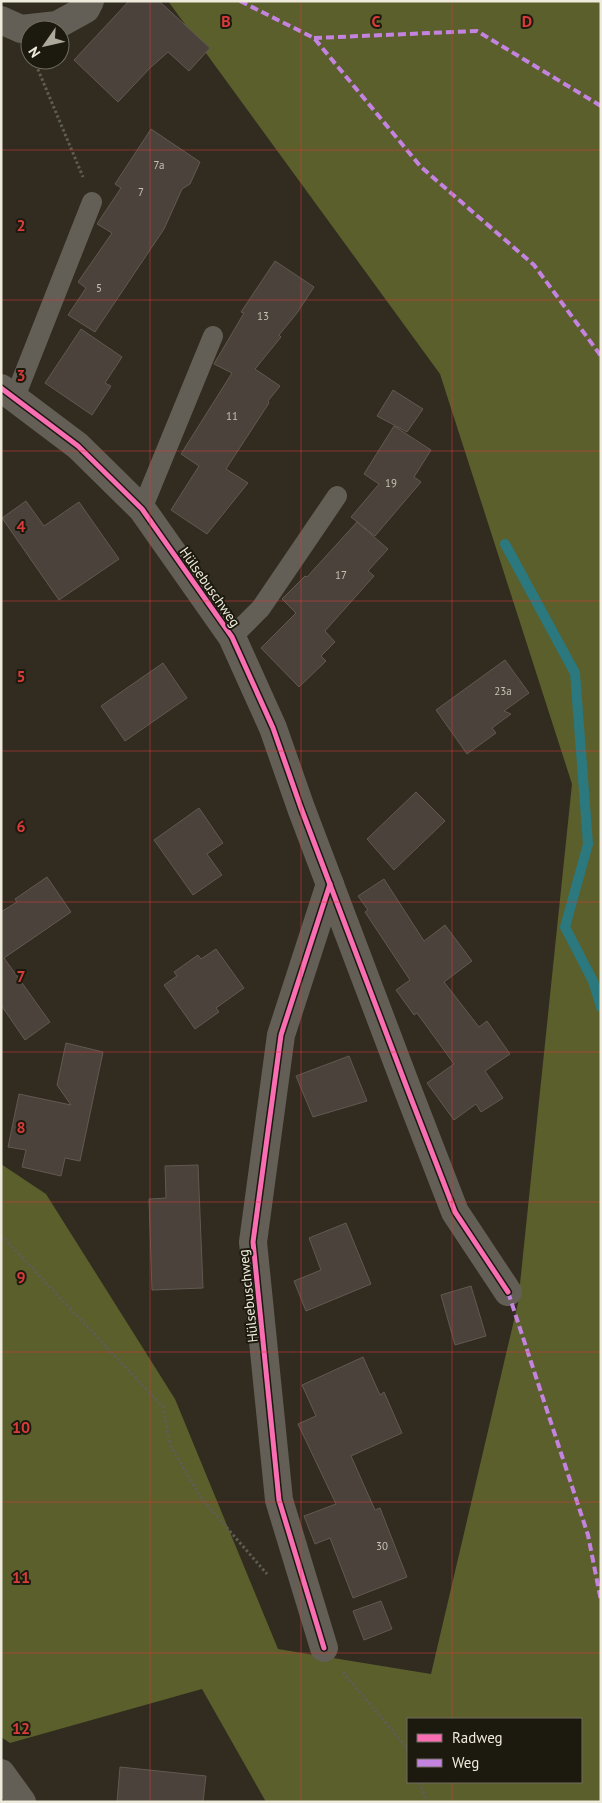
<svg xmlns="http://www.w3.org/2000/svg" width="602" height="1803" font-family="'PT Sans',sans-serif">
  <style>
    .forest { fill: #5a5f2c; fill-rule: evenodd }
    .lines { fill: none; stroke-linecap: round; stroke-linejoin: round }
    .stream { stroke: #2b787e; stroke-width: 10 }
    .building { fill: #4b433b; stroke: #615952 }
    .path { stroke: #5f5c53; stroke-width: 3; stroke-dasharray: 2.5 2.5; stroke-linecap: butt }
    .lane { stroke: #635f56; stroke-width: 20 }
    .street { stroke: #635f56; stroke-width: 28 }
    .quiet { stroke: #c483df; stroke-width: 4; stroke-dasharray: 8 4; stroke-linecap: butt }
    .cycleway-casing { stroke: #1c190e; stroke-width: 8 }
    .cycleway { stroke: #f96db3; stroke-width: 5 }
    .grid { fill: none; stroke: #d83c3a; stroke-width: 1; stroke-opacity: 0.55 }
    .labels { text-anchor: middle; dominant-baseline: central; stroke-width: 4; stroke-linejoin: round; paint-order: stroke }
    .number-label { font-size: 11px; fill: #c6c1b4 }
    .street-label { font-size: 14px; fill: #efebdc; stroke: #1c190e }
    .grid-label { font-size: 16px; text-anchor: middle; font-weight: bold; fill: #d83c3a; stroke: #1c190e; stroke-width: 4; stroke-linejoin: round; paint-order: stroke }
  </style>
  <rect width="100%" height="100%" fill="#312c1f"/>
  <path class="forest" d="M168,1H601V1802H266L202,1689L10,1743L1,1737V1164L46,1194L175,1399L278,1649L431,1674L518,1303L572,784L440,374ZM408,1719H581V1782H408Z"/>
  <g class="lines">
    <polyline class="stream" points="505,544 575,673 588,844 565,927 593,981 601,1007"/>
  </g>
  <g class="building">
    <polygon points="129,1 159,1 210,48 189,71 168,52 150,68 118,102 74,60"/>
    <polygon points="151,129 200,162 190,184 182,189 164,229 95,332 68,315 86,288 78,282 112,233 97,224 121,188 115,184"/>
    <polygon points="275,261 314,287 297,313 279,335 281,337 255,369 280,386 268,401 269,403 226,469 248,483 207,534 171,510 199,466 181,454 232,373 214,364 244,313 241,312"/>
    <polygon points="81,329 122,357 105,383 111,386 92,415 45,383"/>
    <polygon points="393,390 423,409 407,432 377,416"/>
    <polygon points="394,426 431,450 414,477 421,482 375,536 351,517 379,484 364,474"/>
    <polygon points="26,501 44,526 79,502 119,559 59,600 2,518"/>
    <polygon points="357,522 388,549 368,571 374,576 325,631 335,642 321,656 326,661 299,687 261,648 296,613 282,599 305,576 307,577"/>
    <polygon points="505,660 529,693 504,711 511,714 492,728 496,733 467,754 436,710"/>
    <polygon points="163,663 187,698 125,741 101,706"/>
    <polygon points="416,792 445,821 394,870 367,839"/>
    <polygon points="199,808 223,843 207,854 222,875 193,895 154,840"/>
    <polygon points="47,877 71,912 4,958 50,1022 25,1040 1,1005 1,912 17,902 15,899"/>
    <polygon points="384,879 424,941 445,925 472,961 444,982 479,1027 487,1021 510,1054 485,1071 503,1098 481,1112 476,1104 454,1120 427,1083 454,1064 417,1013 414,1015 396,990 410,980 365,912 368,910 358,896"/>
    <polygon points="216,949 244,988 216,1008 219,1012 195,1029 164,985 177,976 174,972 198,955 201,959"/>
    <polygon points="66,1043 103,1052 80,1161 65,1158 61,1176 22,1167 26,1150 8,1147 19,1094 71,1105 57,1085"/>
    <polygon points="349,1056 367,1101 313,1117 296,1076"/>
    <polygon points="198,1165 203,1288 152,1290 149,1199 166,1198 165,1166"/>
    <polygon points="346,1223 371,1284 306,1311 294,1281 321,1270 309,1238"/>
    <polygon points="471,1286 486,1336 455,1345 441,1295"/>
    <polygon points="363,1357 380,1395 384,1392 402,1433 351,1456 375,1510 380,1508 407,1577 353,1598 330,1538 315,1544 304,1516 336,1504 298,1424 316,1416 302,1385"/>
    <polygon points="381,1601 392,1629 364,1640 353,1611"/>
    <polygon points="120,1767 206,1776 203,1802 117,1802"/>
  </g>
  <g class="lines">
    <g class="path">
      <polyline points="34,60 83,177"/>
      <polyline points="1,1235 163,1407 170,1445 202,1499 267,1574"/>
      <polyline points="343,1672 407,1748 408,1753"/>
      <polyline points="419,1782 427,1802"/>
    </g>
    <g class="lane">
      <polyline points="15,397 92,202"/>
      <polyline points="142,509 213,336"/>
      <polyline points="232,637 261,608 337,496"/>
    </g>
    <g class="street">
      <polyline points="1,20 21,29 57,25 86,9 90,1"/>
      <polyline points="1,388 78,446 142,509 232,637 273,728 301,808 407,1088 455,1212 508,1292"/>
      <polyline points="324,1648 279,1500 253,1242 281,1035 330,884"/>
      <polyline points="1,1773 22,1802"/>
    </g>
    <g class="quiet">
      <polyline points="240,1 314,38 421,167 534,265 601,356"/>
      <polyline points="314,38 477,31 601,106"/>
      <polyline points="508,1292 588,1535 601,1601"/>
    </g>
    <defs>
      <g id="cycleway">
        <polyline points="1,388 78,446 142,509 232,637 273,728 301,808 407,1088 455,1212 508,1292"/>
        <polyline points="324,1648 279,1500 253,1242 281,1035 330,884"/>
      </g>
    </defs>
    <use href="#cycleway" class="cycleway-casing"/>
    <use href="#cycleway" class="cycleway"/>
  </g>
  <path class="grid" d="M150,1V1802M301,1V1802M452,1V1719M1,150H601M1,300H601M1,451H601M1,601H601M1,751H601M1,902H601M1,1052H601M1,1202H601M1,1352H601M1,1502H601M1,1653H601M452,1782V1802"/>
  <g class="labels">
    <g class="number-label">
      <text x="159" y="165">7a</text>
      <text x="141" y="192">7</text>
      <text x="99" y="288">5</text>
      <text x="263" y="316">13</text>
      <text x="232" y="416">11</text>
      <text x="391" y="483">19</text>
      <text x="341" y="575">17</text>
      <text x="503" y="691">23a</text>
      <text x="382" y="1546">30</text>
    </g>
    <g class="street-label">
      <text transform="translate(210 587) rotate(55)">Hülsebuschweg</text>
      <text transform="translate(248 1296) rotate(-96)">Hülsebuschweg</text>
    </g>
  </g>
  <g class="grid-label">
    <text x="226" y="27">B</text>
    <text x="376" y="27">C</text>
    <text x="527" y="27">D</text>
    <text x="21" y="231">2</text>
    <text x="21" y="381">3</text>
    <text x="21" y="532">4</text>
    <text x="21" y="682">5</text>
    <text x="21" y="832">6</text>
    <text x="21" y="982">7</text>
    <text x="21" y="1133">8</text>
    <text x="21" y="1283">9</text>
    <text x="21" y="1433">10</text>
    <text x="21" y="1583">11</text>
    <text x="21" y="1734">12</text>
  </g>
  <rect width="602" height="1803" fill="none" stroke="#efebdc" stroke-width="5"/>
  <rect x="407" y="1718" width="175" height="65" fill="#1c190e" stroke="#706d60"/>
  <rect x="417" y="1734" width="25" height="8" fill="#f96db3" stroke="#706d60"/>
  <text x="452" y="1743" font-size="15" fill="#efebdc">Radweg</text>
  <rect x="417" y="1759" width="25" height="8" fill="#c483df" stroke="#706d60"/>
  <text x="452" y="1768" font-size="15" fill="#efebdc">Weg</text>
  <g transform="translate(45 45) rotate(236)"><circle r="24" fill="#1c190e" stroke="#706d60"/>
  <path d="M0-4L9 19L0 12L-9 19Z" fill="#aca89a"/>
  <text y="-8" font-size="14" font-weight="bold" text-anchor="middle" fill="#efebdc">N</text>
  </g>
</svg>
